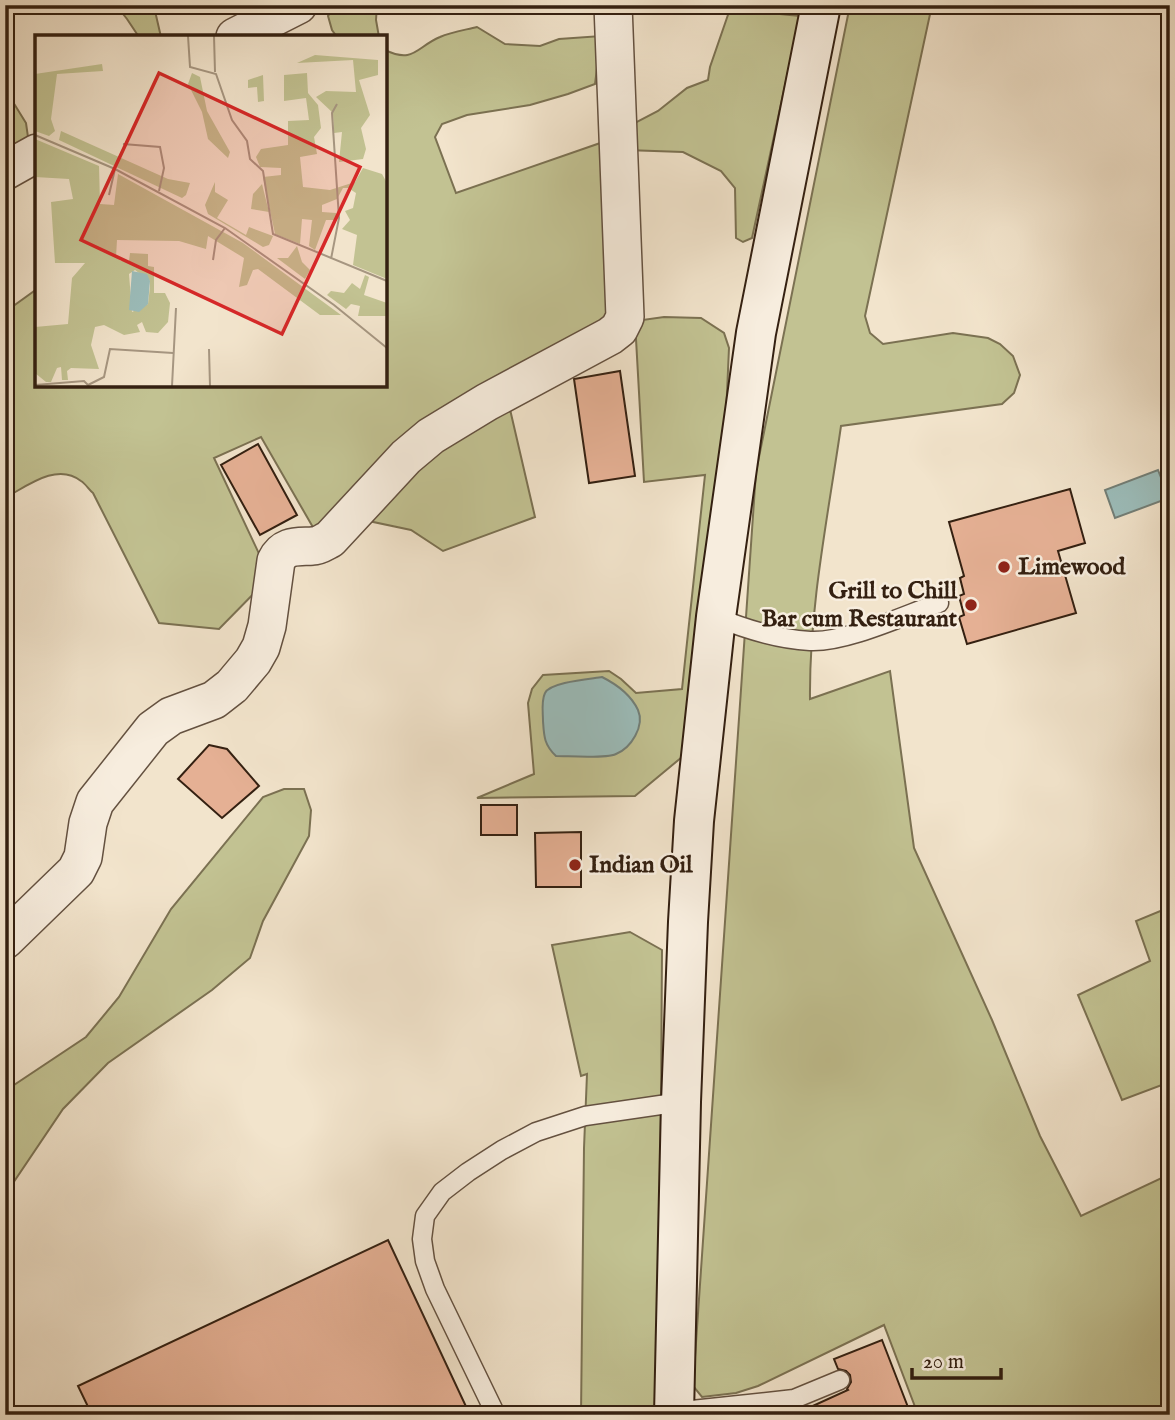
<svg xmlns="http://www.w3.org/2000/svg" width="1175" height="1420" font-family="'IM FELL English',serif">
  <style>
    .green { fill: #c2c292; stroke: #7b7152; stroke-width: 2 }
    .water { fill: #9cbebc; stroke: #727f78; stroke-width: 2 }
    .building { fill: #e5b094; stroke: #342011; stroke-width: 2 }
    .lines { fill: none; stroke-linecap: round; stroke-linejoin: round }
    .lane-casing { stroke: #645140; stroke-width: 21 }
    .street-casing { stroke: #645140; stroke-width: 40 }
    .secondary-casing { stroke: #342011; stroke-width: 42 }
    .lane { stroke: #f7edde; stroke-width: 18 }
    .street { stroke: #f7edde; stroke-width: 37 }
    .secondary { stroke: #f7edde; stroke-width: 38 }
    .poi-dot { fill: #8f2418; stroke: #f7edde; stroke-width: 2.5 }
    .labels { text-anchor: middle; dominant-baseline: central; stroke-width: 5; stroke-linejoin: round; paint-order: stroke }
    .poi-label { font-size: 24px; font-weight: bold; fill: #342011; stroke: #f7edde; text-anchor: start }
    .inset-road { fill: none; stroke: #a69681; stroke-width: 2 }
    .view { fill: #d62828; fill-opacity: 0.15; stroke: #d62828; stroke-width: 3.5 }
    .inset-edge { fill: none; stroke: #342011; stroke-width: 3.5 }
  </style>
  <rect width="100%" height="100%" fill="#f2e4cc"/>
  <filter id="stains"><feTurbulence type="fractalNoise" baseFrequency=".00286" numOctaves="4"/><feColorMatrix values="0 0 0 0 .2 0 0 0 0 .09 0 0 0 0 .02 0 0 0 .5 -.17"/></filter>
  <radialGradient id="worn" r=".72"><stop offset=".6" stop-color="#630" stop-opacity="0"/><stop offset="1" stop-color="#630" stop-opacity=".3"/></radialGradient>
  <g class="green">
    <polygon points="116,5 155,5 155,11 161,37 139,37 127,19"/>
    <polygon points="335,5 377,5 376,20 379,37 337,37 332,30 328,16"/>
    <path d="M850,5H932L865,316L870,333L883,344L953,333L988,338L1000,344L1013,356L1020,375L1014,393L1002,404L841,426C828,516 809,608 810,699L890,671L914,848L992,1020L1040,1136L1081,1216L1170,1174V1415H912L917,1412L884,1325L758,1386L736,1393L702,1397L693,1386L756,472Z"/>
    <polygon points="730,9 800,16 752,238 743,242 736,238 735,188 721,171 683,152 626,150 627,127 658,111 687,88 708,80 710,67"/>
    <path d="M477,27L505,44L540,46L559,39L601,36L595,84L568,94L530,105L467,115L442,124L435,137L456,193L609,140L618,314L318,536L261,437L214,458L270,577L219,629L159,623L93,493C89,490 86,484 81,481C57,462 27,486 5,498V312L37,289V385H385V50C414,64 416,47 440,37C451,32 465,30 477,27Z"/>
    <polygon points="5,89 26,123 28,137 5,161"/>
    <polygon points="664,317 701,318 724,333 729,348 726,415 682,757 635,796 477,798 534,774 528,703 532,689 543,675 609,671 621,679 636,693 682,689 705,475 644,482 635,321"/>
    <polygon points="509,405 535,517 443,551 411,530 364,520 408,468"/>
    <polygon points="284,789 304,789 311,810 309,836 263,921 250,958 212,990 108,1063 63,1109 5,1195 5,1091 86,1037 119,997 171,909 263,797"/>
    <polygon points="1170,907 1170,1090 1167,1083 1122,1100 1078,995 1150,961 1136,921"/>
    <polygon points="630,932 662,950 659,1415 581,1415 584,1148 587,1074 581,1076 552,945"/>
  </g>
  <g class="water">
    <polygon points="1158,470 1169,498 1115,518 1105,490"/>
    <path d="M602,677C616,684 631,695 638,710C645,726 631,748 616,754C605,759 569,756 556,756C544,745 544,736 543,721C543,713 541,701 545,693C550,682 590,679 602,677Z"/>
  </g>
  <g class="building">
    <polygon points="620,371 635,476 589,483 574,379"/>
    <polygon points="258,444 297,515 260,535 221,465"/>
    <polygon points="1070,489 1085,543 1058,551 1076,613 967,644 959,617 964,615 959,596 964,594 960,578 964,576 949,522"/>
    <polygon points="209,745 227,749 259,786 222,818 178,779"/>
    <rect x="481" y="805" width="36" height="30"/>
    <polygon points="581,832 581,887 536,887 535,833"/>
    <polygon points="388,1240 470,1415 92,1415 78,1386"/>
    <polygon points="882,1340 911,1415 793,1415 848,1390 847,1389 851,1382 850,1375 846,1371 838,1369 834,1359"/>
  </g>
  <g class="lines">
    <defs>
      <g id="lane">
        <path d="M716,617C745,629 777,639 810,641C845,643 905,615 939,603"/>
        <polyline points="673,1412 794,1399 840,1380"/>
        <polyline points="496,1415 435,1289 425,1261 422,1239 425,1216 442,1192 468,1172 502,1150 536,1132 585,1116 681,1102"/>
      </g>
      <g id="street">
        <polyline points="235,37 298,5"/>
        <polyline points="5,171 37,153"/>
        <path d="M5,940L76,871L83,857L88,823L95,802L153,729L171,716L214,700L232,686L253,661L261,647L267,626L276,561C284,544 298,547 313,546C319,546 324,542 330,539L406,457L431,436L487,402L610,336L619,329L625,317L613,5"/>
      </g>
      <polyline id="secondary" points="674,1415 681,1102 688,922 694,821 716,617 756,333 821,5"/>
    </defs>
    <use href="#lane" class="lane-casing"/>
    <use href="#street" class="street-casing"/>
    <use href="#secondary" class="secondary-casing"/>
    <use href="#lane" class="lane"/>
    <use href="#street" class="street"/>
    <use href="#secondary" class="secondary"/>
  </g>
  <g class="poi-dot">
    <circle cx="1004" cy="567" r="7"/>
    <circle cx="971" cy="605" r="7"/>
    <circle cx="575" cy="865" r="7"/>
  </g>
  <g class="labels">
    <g class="poi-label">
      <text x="1018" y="567">Limewood</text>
      <text x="957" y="591" text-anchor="end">Grill to Chill<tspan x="957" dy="28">Bar cum Restaurant</tspan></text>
      <text x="589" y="865">Indian Oil</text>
    </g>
  </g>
  <g transform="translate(35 35)">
    <rect width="352" height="352" fill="#f2e4cc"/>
    <path d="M280,20L343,25V40L324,45L335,80L326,93L331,114L328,124L304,127L307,97L299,98L298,78L281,62L291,56L321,57L318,25L262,28ZM67,29L68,36L22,39L16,84L20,96L14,101L0,96V39ZM157,38L165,42L172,76L195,117L193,123L173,104L167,77L153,49ZM272,38L273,58L283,70L286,93L279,102L282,119L265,122L268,152L295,155L320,147L328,133L347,139L352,148V244L318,230L322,200L307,194L315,185L310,176L318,173L321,158L313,153H308L302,164L287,170V177L301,178L302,185H291L280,215L274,211L277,185L267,184L265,209L240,199L228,142L246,140V133L225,132L221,122L226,114L253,110V86L274,85L271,63L249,66V40ZM228,40L229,66L223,67L222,52L213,53V45ZM26,96L133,144L155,148L151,160L147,163L24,105ZM0,104L64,131L65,169L79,170L83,139L208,208L306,280H285L223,234L218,235L212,250L204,252L209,223L173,201L171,214L144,206L82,205L81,222L86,226H94L95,218L113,219V231L119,232V258H130L135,268L133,287L123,298L111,297L107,287L102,290L105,297L89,300L69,290L60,292L56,310L64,334L36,333L32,336L33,345H27L26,332L22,333L16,347H11L0,338V292L33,289L37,243L50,228H20L16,167L38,164L34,144L0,142ZM100,235L115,246V252L113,269L97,277L94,239ZM180,147V157L193,165L182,183L211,200L214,192L238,201L234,210L228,212L173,179L170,170ZM227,149L234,177L216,174L218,159ZM262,211L267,227L275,235L270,244L242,223H253ZM330,240L334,242L329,260L352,268V281H323L325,271L316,269L311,274L292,260L296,256L309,258L317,248L325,254Z" fill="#c2c292" fill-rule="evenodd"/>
    <path d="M97,236L112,239L115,246L113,269L104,277L94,275Z" fill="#9cbebc"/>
    <path class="inset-road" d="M153,1L155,32L181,39L197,85L212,106L215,124L228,136L238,199L352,246M179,1L180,37M0,100L80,134L190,193L299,270L352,313M88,109L125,112L129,133L124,156M74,160L80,134M296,224L304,183L297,78L302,69M178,225L181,205L190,193M174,314L175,351M0,350L49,346L54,351M53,350L69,342L75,314L138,318M137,351L141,273"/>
    <path class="view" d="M124,38L325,132L247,299L46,205Z"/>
    <rect width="352" height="352" class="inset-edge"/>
  </g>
  <rect width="1175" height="1420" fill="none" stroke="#f2e4cc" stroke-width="28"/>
  <rect x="7" y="7" width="1161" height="1406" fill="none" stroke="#342011" stroke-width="3.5"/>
  <rect x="14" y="14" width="1147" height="1392" fill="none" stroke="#342011" stroke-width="2"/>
  <path d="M912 1368v10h89v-10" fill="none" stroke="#342011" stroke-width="3.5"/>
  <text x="923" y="1368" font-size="21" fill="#342011" stroke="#f7edde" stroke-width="5" paint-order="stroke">20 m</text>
  <rect width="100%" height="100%" filter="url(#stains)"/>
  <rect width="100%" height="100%" fill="url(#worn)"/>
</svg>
